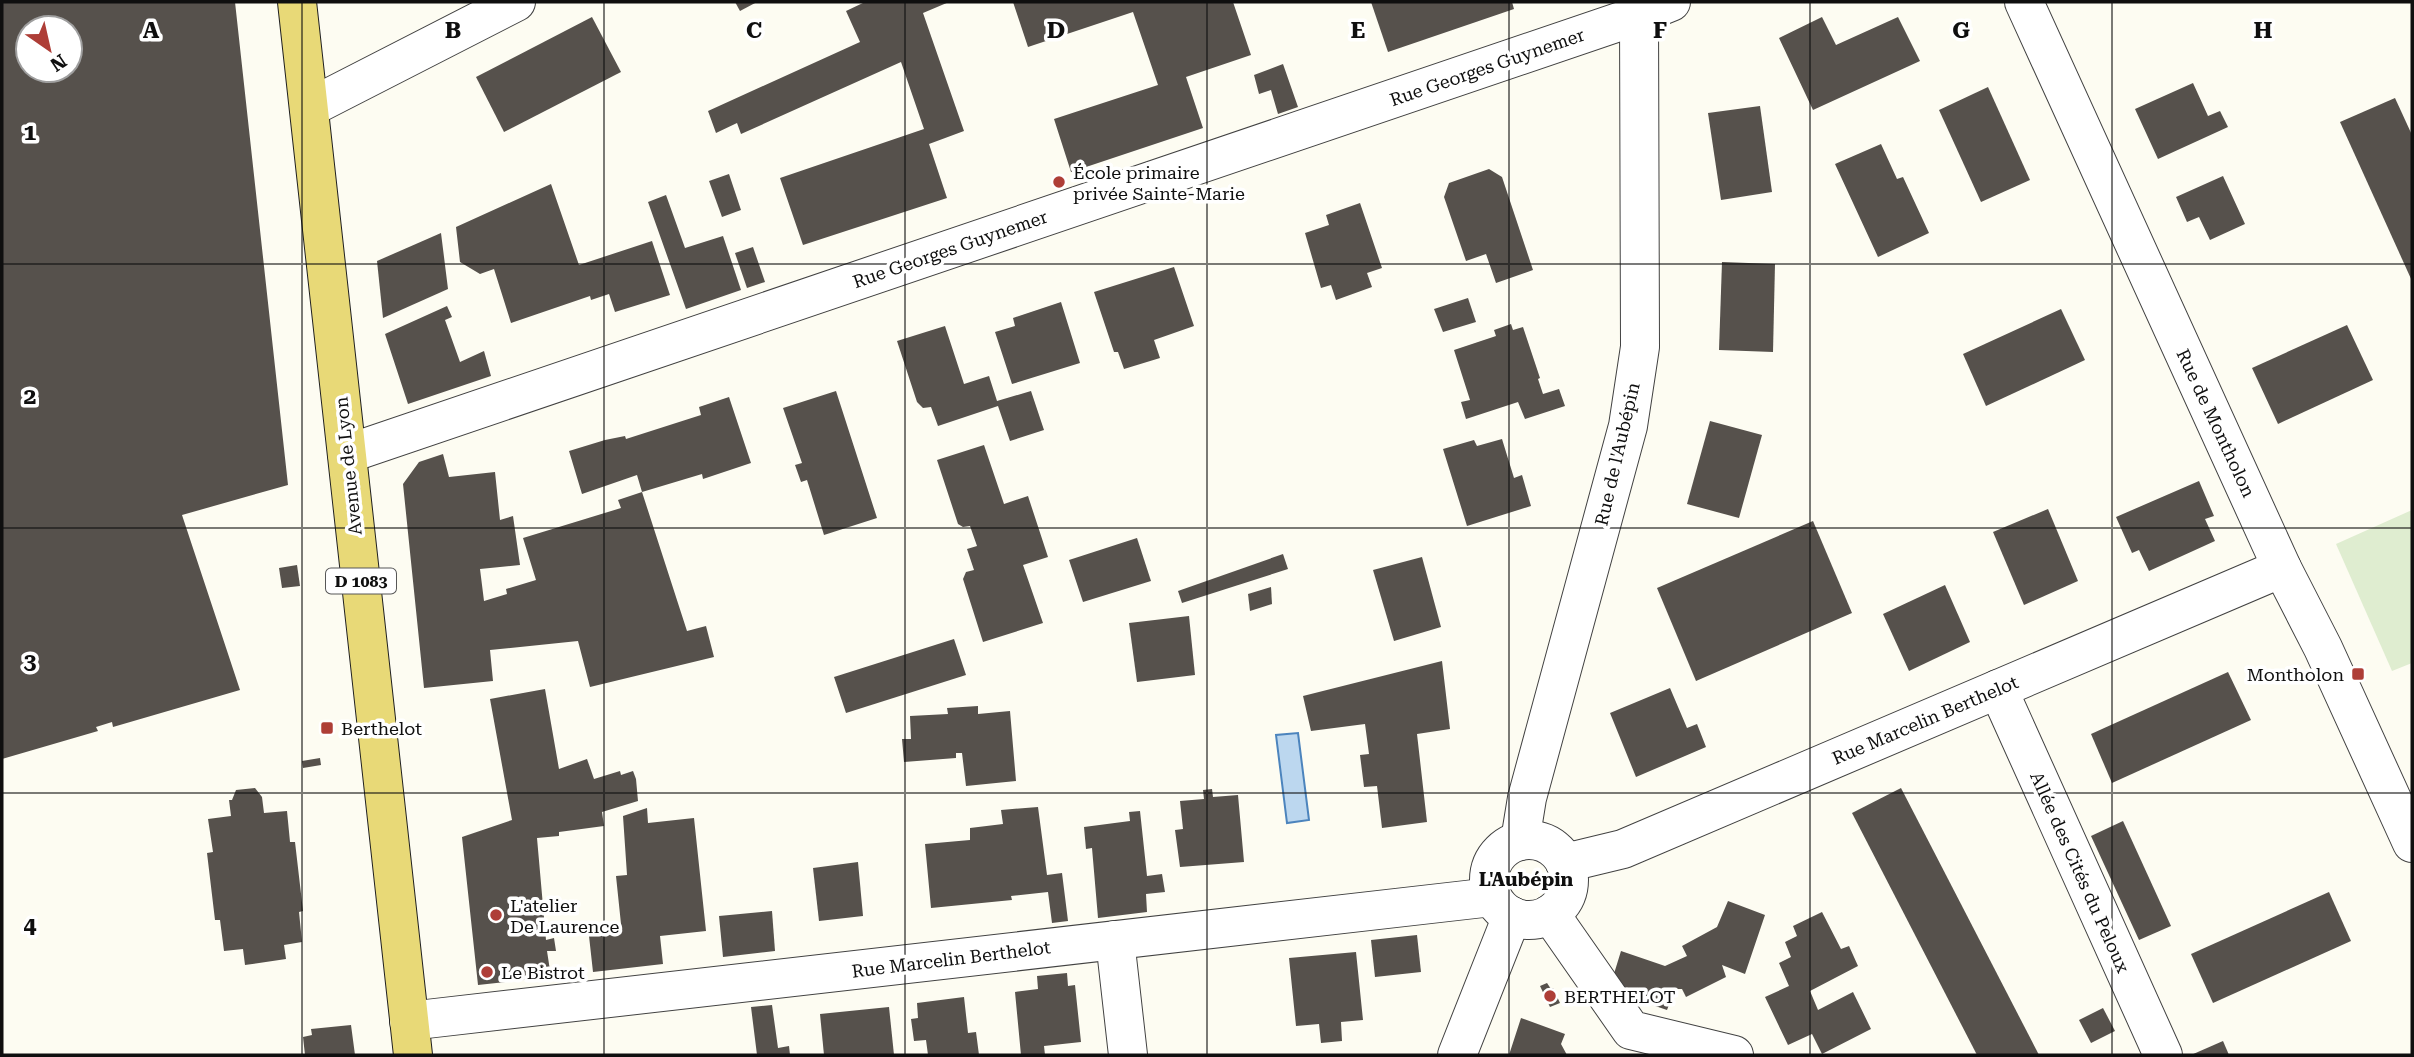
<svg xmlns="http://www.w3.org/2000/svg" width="2414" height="1057" font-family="'Roboto Serif',serif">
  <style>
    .pitch { fill: #dfedd0 }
    .water { fill: #bcd7ef; stroke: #4c84bd; stroke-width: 2 }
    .building { fill: #56514c; fill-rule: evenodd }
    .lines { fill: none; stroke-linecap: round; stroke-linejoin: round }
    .minor-casing { stroke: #424242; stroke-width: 40 }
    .major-casing { stroke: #202020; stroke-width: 40 }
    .minor { stroke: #fff; stroke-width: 38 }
    .major { stroke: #e8d977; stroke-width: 38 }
    .grid { fill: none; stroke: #0f0f0f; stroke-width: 2; stroke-opacity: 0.55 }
    .poi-dot { fill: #ae3e37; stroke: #fff; stroke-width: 2.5 }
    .labels { text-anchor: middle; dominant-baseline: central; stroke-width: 7; stroke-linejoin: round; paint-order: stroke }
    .shield { fill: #fff; stroke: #575757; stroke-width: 2 }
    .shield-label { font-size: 16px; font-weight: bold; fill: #0f0f0f }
    .street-label { font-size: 18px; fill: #0f0f0f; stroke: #fff }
    .poi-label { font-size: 18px; fill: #0f0f0f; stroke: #fff; text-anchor: start }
    .neighbourhood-label { font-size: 19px; font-weight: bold; fill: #0f0f0f; stroke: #fff }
    .grid-label { font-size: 23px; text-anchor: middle; font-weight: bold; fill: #0f0f0f; stroke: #fff; stroke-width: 7; stroke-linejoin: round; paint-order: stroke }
  </style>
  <rect width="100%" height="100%" fill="#fdfcf2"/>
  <polygon class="pitch" points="2412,510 2412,663 2392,671 2336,544"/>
  <polygon class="water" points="1298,733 1309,820 1287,823 1276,735"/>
  <g class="building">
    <path d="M2,2H235L288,485L182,515L240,690L113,727L112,722L96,727L98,731L2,759ZM28,28H70V70H28Z"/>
    <polygon points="735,2 757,2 740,11"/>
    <polygon points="865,2 949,2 923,13 964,131 929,144 947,198 803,245 780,178 924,129 901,62 741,134 737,123 716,133 708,111 860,42 846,11"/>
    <polygon points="1013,2 1233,2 1251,55 1186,77 1203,128 1071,172 1054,119 1158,85 1133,12 1028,47"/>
    <polygon points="1371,2 1512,2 1514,9 1388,52"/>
    <polygon points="592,17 621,72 504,132 476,77"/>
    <polygon points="1822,17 1836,45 1898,17 1920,61 1813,110 1779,38"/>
    <polygon points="1283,64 1298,107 1278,114 1271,90 1259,94 1254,75"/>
    <polygon points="2193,83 2208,116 2220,111 2228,127 2158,159 2135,109"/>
    <polygon points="1988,87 2030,180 1981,202 1939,110"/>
    <polygon points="2395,98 2412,135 2412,281 2340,122"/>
    <polygon points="1760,106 1772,192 1721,200 1708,113"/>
    <polygon points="1881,144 1897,179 1903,177 1929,233 1878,257 1835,164"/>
    <polygon points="1489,169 1502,177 1533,270 1496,283 1486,254 1466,261 1444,197 1449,183"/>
    <polygon points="729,174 741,210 722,217 709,181"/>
    <polygon points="2223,176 2245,224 2210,240 2199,217 2187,222 2176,197"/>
    <polygon points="551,184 579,265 652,241 670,295 615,312 609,294 591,300 590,296 511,323 494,269 480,274 460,262 456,227"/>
    <polygon points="666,195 685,248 723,236 741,290 686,309 648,202"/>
    <polygon points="1360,203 1382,268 1367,273 1372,287 1336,300 1331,285 1321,288 1305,233 1329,225 1326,215"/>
    <polygon points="441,233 448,289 383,318 377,261"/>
    <polygon points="753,247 765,282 747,288 735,253"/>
    <polygon points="1722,262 1775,264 1773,352 1719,350"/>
    <polygon points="1174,267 1194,326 1154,340 1160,358 1124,369 1118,352 1114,352 1094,292"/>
    <polygon points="1468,298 1476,322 1443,332 1434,309"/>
    <polygon points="1061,302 1080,363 1012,384 995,332 1015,326 1013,318"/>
    <polygon points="447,306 452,317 445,320 460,362 484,351 491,376 408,404 385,334"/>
    <polygon points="2061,309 2085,360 1986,406 1963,354"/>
    <polygon points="1511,324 1513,330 1523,327 1540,378 1538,379 1543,394 1559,389 1565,406 1525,419 1518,402 1466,419 1461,402 1470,400 1454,350 1496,336 1494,330"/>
    <polygon points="2347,325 2373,380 2278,424 2252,368"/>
    <polygon points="945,326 964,384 989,376 997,401 1031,391 1044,430 1010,441 998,406 938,426 931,407 923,408 917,402 897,341"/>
    <polygon points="836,391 877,518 824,535 807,480 801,482 795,465 802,463 783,408"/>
    <polygon points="729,397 751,463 703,479 702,474 642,492 637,475 582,494 569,451 605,440 625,436 626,439 701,415 699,407"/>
    <polygon points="1710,421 1762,435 1739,518 1687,504"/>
    <polygon points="1502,439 1514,478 1522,475 1531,506 1467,526 1443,449 1474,440 1477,446"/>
    <polygon points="984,445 1004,504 1028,496 1048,557 1023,565 1043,623 983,642 963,579 966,572 974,570 967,549 977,546 970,526 963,527 958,524 937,460"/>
    <polygon points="443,454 449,477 495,472 500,520 513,516 520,565 480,569 484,601 507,594 506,589 536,580 523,538 621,508 618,500 642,492 687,631 706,626 714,657 590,687 578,641 490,650 493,681 424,688 403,484 419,462"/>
    <polygon points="2199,481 2214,516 2205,519 2215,541 2149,571 2139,550 2132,553 2116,517"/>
    <polygon points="2048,509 2078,581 2024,605 1993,532"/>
    <polygon points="1813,521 1852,613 1696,681 1657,588"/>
    <polygon points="1137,538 1151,581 1083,602 1069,560"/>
    <polygon points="1283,554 1288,569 1182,603 1178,591"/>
    <polygon points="1422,557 1441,627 1394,641 1373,570"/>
    <polygon points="297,565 300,586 282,588 279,568"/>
    <polygon points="1945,585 1970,642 1909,671 1883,614"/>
    <polygon points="1271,587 1272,604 1250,611 1248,594"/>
    <polygon points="1189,616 1195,675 1137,682 1129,623"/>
    <polygon points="954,639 966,675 846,713 834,677"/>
    <polygon points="1442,661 1450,729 1417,734 1427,822 1382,828 1377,786 1364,787 1360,755 1369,754 1365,724 1311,731 1303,696"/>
    <polygon points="2228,672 2251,720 2112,783 2091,734"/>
    <polygon points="1670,688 1687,728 1697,724 1706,747 1636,777 1610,713"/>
    <polygon points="545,689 559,769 587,759 594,779 620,771 621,775 633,771 636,779 638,801 602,812 604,826 559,832 559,836 537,838 546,940 554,938 556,951 547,951 551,977 478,985 462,837 512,820 490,699"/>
    <polygon points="978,706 978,714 1010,711 1016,781 966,786 962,753 956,753 956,758 904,762 902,739 911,739 910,716 948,714 947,708"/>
    <polygon points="320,758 321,765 303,768 302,761"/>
    <polygon points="255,788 262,797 264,813 287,811 290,842 295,842 303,911 299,912 302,942 284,945 286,959 245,965 243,949 224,951 220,920 215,920 207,853 213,852 208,819 231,816 229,800 232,800 236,790"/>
    <polygon points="1901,788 2039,1055 1977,1055 1852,813"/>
    <polygon points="1212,789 1213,797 1238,795 1244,862 1180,867 1175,830 1183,829 1180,801 1204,799 1203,790"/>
    <polygon points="1038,807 1047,875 1062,873 1068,921 1052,923 1048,892 1011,896 1012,900 931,908 925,844 970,840 970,828 1003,824 1001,810"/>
    <polygon points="647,808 648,823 694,818 706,931 660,936 663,964 593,972 588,927 621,924 616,876 627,875 623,816"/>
    <polygon points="1140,811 1147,876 1162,874 1165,892 1146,894 1147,912 1098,918 1092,848 1086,849 1084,827 1130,821 1129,812"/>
    <polygon points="2123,821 2171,926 2139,940 2091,836"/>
    <polygon points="858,862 863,916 819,921 813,868"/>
    <polygon points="2329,892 2351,941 2213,1003 2191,954"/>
    <polygon points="1728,901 1765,915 1745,974 1722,965 1726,977 1686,997 1682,989 1675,989 1667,1010 1614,992 1613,977 1621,951 1665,966 1687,956 1682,946 1717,927"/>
    <polygon points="772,911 775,951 723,957 719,916"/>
    <polygon points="1822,912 1841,949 1849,946 1858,966 1810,991 1818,1010 1853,992 1871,1029 1822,1054 1812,1034 1788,1045 1765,997 1789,986 1779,963 1791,957 1785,942 1797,936 1793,926"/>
    <polygon points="1417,935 1421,972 1375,977 1371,940"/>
    <polygon points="1356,952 1363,1020 1341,1022 1342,1041 1321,1043 1319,1024 1296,1026 1289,958"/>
    <polygon points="1067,973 1068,986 1075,985 1081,1042 1044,1046 1045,1055 1021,1055 1015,992 1038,989 1037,976"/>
    <polygon points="1547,983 1551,989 1553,988 1560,1003 1550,1007 1540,986"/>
    <polygon points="964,997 968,1033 976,1032 979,1055 928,1055 926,1040 914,1041 911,1019 918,1018 917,1003"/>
    <polygon points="772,1005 778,1048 789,1046 790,1055 757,1055 751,1007"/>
    <polygon points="889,1007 894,1055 824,1055 820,1014"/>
    <polygon points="2103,1008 2115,1031 2091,1043 2079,1020"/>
    <polygon points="1521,1018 1565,1034 1561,1044 1567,1055 1509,1055"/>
    <polygon points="351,1025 355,1055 305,1055 303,1037 312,1035 311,1029"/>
    <polygon points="2223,1041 2229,1055 2191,1055"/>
  </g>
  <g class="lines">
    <defs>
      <g id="minor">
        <polyline points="2024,2 2282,568 2323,648 2412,843"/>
        <polyline points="309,108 516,2"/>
        <polyline points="347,454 1639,15 1671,2"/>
        <polyline points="1998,689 2163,1055"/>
        <circle cx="1529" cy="880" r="40"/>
        <polyline points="1520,841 1527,798 1628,426 1640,347 1639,15"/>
        <polyline points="1565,863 1623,849 2282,568"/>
        <polyline points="1550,914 1631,1030 1734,1055"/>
        <polyline points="1115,940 1128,1055"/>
        <polyline points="409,1021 1492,897"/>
        <polyline points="1457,1055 1512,916"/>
      </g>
      <polyline id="major" points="297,2 413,1055"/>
    </defs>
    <use href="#minor" class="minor-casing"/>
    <use href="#major" class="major-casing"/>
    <use href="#minor" class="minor"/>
    <use href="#major" class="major"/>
  </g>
  <path class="grid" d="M302,2V1055M604,2V1055M905,2V1055M1207,2V1055M1509,2V1055M1810,2V1055M2112,2V1055M2,264H2412M2,528H2412M2,793H2412"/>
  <g class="poi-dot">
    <circle cx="1059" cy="182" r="7"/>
    <rect x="2351" y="667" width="14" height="14" rx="3.5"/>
    <rect x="320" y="721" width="14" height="14" rx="3.5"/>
    <circle cx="496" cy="915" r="7"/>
    <circle cx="487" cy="972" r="7"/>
    <circle cx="1550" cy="996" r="7"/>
  </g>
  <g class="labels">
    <rect class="shield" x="326" y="568.5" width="70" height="25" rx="5"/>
    <g class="shield-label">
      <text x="361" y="581">D 1083</text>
    </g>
    <g class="street-label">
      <text transform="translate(1487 67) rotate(-19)">Rue Georges Guynemer</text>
      <text transform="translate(950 249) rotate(-19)">Rue Georges Guynemer</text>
      <text transform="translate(2216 423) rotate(65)">Rue de Montholon</text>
      <text transform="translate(1617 454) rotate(-77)">Rue de l'Aubépin</text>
      <text transform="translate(348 466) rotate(-96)">Avenue de Lyon</text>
      <text transform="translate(1925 720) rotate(-23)">Rue Marcelin Berthelot</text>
      <text transform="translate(2080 872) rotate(66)">Allée des Cités du Peloux</text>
      <text transform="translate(951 959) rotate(-7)">Rue Marcelin Berthelot</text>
    </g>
    <g class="poi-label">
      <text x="1073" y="172">École primaire<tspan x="1073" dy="21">privée Sainte-Marie</tspan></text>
      <text x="2344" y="674" text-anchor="end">Montholon</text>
      <text x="341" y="728">Berthelot</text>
      <text x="510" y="905">L'atelier<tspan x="510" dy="21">De Laurence</tspan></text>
      <text x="501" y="972">Le Bistrot</text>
      <text x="1564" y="996">BERTHELOT</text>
    </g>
    <g class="neighbourhood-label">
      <text x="1526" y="879">L'Aubépin</text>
    </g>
  </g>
  <g class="grid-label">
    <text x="151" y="38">A</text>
    <text x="453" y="38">B</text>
    <text x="754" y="38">C</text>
    <text x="1056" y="38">D</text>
    <text x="1358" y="38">E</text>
    <text x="1660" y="38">F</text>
    <text x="1961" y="38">G</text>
    <text x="2263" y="38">H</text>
    <text x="30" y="140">1</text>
    <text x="30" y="404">2</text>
    <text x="30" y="669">3</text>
    <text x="30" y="933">4</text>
  </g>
  <rect width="2414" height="1057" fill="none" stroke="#0f0f0f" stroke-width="7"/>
  <g transform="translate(49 49) rotate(146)"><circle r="33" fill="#ffffff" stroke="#9f9f9f" stroke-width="2"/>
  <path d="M0-5L12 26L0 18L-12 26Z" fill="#ae3e37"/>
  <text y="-10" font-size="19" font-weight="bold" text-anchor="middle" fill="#0f0f0f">N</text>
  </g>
</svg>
